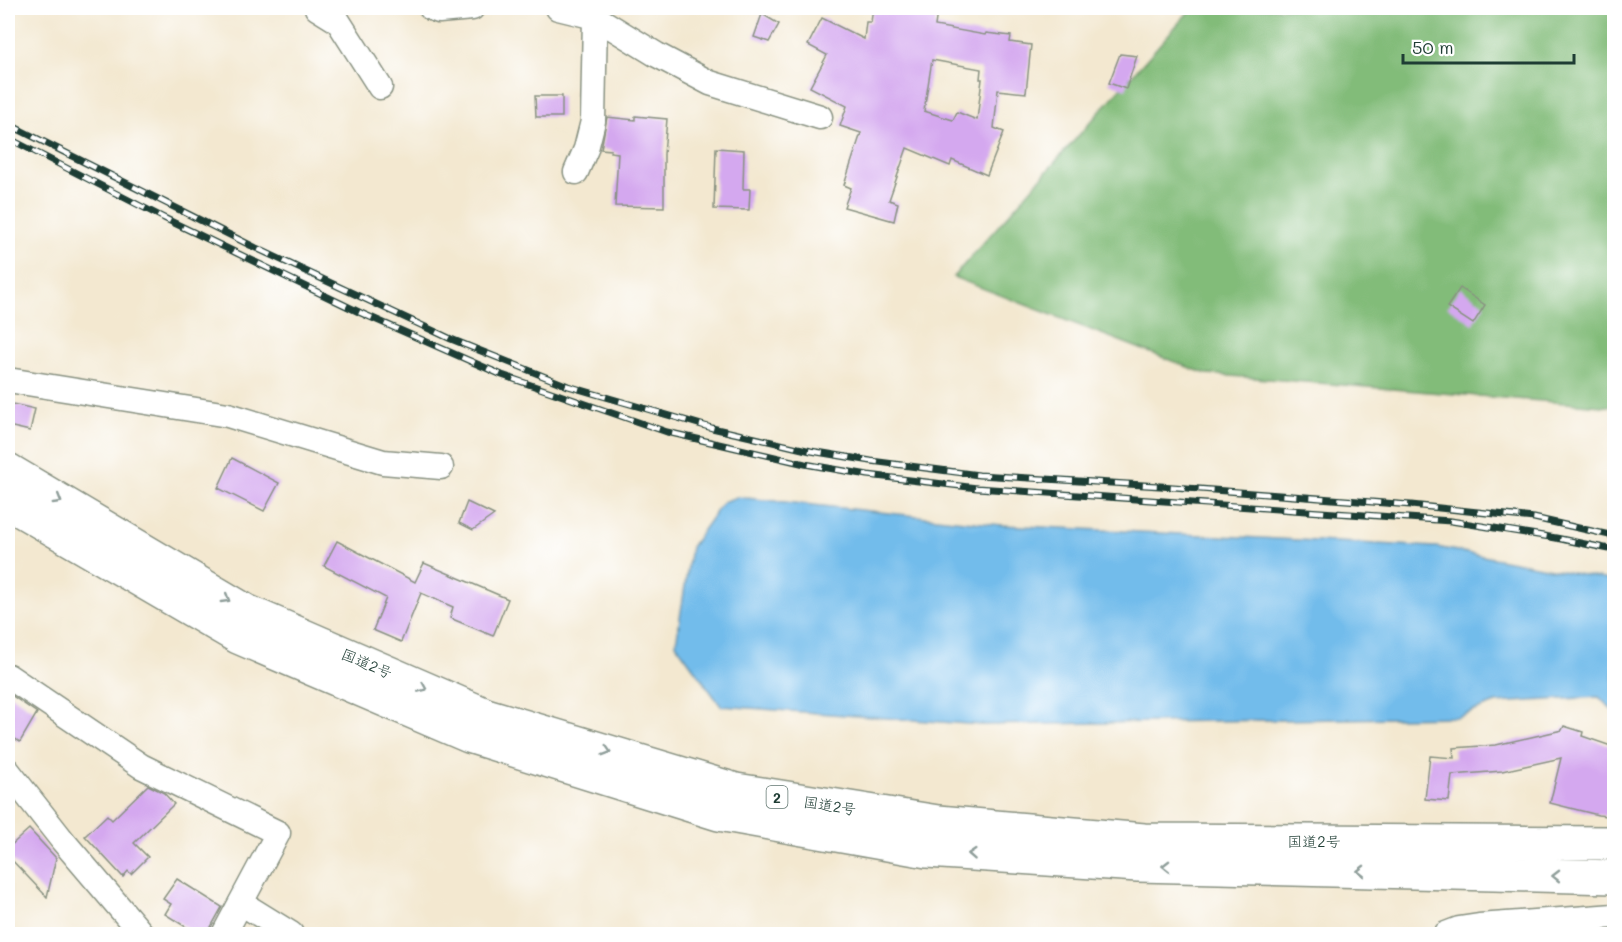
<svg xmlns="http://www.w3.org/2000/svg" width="1622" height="942" font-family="Mali,'Klee One',sans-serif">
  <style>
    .forest { fill: #82bc79; stroke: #507c56; stroke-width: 1.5 }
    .water { fill: #72bceb; stroke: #487c90; stroke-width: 1.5 }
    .building { fill: #d4a8ef; fill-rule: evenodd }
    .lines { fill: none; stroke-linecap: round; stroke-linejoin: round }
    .minor-casing { stroke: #899282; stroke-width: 27 }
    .trunk-casing { stroke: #899282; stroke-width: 36 }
    .minor { stroke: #fff; stroke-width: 24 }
    .trunk { stroke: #fff; stroke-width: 33 }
    .rail-casing { stroke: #1f3d34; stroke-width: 7 }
    .rail { stroke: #fff; stroke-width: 4.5; stroke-dasharray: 14; stroke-linecap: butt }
    .oneway { stroke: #8f9e9a }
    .labels { text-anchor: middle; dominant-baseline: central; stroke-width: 5; stroke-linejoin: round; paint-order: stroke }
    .shield { fill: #fff; stroke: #627771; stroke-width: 1.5 }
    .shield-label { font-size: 14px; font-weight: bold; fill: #1f3d34 }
    .street-label { font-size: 15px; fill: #1f3d34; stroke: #fff }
  </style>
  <rect width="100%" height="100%" fill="#fff"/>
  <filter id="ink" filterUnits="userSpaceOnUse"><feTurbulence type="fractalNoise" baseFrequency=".0167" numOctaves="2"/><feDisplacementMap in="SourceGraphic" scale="12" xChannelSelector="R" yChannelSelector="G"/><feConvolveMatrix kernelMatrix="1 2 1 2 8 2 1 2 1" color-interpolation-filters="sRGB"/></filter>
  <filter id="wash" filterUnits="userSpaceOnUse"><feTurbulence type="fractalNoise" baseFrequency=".008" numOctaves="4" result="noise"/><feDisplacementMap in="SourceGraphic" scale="24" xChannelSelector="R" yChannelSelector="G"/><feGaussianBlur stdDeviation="1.35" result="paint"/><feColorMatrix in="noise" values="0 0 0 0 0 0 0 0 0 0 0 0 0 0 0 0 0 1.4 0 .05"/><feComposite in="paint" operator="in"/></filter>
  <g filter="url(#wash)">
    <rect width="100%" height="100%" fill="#f3e8d0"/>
    <polygon class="forest" points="1192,8 1614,8 1614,407 1206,374 953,277"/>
    <polygon class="water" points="737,497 1002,525 1436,547 1614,581 1614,712 1599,697 1496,703 1457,717 982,725 721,706 676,644 691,547 723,502"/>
    <g id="blocks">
      <g class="building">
        <path d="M873,8L900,10L901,8L937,12L935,26L985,35L986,33L1011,36L1010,42L1031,45L1026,93L998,90L994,128L1004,132L987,175L952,160L950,166L907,148L889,200L898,203L894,221L844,207L851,188L844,185L861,133L840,126L847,106L810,87L827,55L808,45L822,18L864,39L866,22H871ZM932,60L981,69L980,79H982L977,120L957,112L953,120L924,111Z"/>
        <polygon points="762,14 779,24 769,42 754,37"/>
        <polygon points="1120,54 1137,56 1126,89 1109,83"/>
        <polygon points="535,96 562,96 562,117 536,117"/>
        <polygon points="635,116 667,119 664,154 664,207 615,206 618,153 610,152 611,150 601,149 607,117 635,120"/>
        <polygon points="716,148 744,150 743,189 750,189 749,210 714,209"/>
        <polygon points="1460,288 1485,305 1473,324 1447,307"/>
        <polygon points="8,403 35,409 30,431 8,426"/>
        <polygon points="232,458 279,483 264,511 218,488"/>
        <polygon points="467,502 494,515 473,530 459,523"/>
        <polygon points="337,541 415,582 424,563 508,599 493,636 450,618 453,607 421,593 401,642 373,630 386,598 324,566"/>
        <polygon points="8,693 37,713 20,742 8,734"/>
        <polygon points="1564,726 1583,732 1582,736 1614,747 1614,817 1598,815 1550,803 1561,758 1502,771 1452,775 1449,801 1425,799 1430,756 1454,758 1453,748 1496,745 1562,730"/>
        <polygon points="148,785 164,793 174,804 134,843 148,857 131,874 128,871 123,877 85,836 107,815 112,820"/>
        <polygon points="29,829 56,858 47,897 8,856 8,848"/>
        <polygon points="177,879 222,907 211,927 210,934 197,934 165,914 171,904 163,899"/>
      </g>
    </g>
  </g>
  <g filter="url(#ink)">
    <use href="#blocks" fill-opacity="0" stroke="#899282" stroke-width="1.5"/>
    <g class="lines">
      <defs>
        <g id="minor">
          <polyline points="317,8 338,21 380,87"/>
          <polyline points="431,8 439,11 472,8"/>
          <polyline points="558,8 595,17 657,55 710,83 820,117"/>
          <polyline points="576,172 586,149 593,121 595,17"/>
          <polyline points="8,380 228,415 383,462 441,467"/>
          <polyline points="8,676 141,766 278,833 224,934"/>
          <polyline points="8,771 63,841 142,934"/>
          <polyline points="241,903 291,934"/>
          <polyline points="1446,934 1459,929 1479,926 1614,916"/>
        </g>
        <g id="trunk">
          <polyline points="8,470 246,611 486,715 736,790 938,822 1144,840 1614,843"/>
          <polyline points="8,503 238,637 469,736 719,814 927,851 1138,865 1614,877"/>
        </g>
      </defs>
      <use href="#minor" class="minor-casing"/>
      <use href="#trunk" class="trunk-casing"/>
      <use href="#minor" class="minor"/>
      <use href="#trunk" class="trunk"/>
      <defs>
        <g id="rail">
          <polyline points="8,124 256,248 451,339 568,386 712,428 811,451 871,461 979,475 1160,486 1411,505 1534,518 1614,536"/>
          <polyline points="8,138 164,218 361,313 502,375 667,432 805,464 868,475 977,488 1451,521 1556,538 1614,550"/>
        </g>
      </defs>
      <use href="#rail" class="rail-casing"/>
      <use href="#rail" class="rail"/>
    </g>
    <defs><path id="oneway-chevron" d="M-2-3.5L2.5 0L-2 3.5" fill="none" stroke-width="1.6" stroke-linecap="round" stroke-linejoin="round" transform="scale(1.5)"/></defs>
    <g class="oneway">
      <use href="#oneway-chevron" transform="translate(58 500) rotate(31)"/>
      <use href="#oneway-chevron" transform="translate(226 599) rotate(31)"/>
      <use href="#oneway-chevron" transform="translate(423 688) rotate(23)"/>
      <use href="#oneway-chevron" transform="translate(607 751) rotate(17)"/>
      <use href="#oneway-chevron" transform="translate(972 854) rotate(-176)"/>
      <use href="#oneway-chevron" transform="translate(1166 866) rotate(-179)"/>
      <use href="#oneway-chevron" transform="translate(1361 871) rotate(-179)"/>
      <use href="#oneway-chevron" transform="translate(1556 876) rotate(-179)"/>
    </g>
  </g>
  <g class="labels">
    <rect class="shield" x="766.5" y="786" width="21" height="22" rx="4.5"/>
    <g class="shield-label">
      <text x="777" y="797">2</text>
    </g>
    <g class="street-label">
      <text transform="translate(367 663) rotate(23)">国道2号</text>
      <text transform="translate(830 805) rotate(9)">国道2号</text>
      <text x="1314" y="841">国道2号</text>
    </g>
  </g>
  <rect width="1622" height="942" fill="none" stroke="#fff" stroke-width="30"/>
  <path d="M1403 54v9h171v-9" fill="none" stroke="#1f3d34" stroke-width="3"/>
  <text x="1412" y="54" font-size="18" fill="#1f3d34" stroke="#ffffff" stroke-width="4.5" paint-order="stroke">50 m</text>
</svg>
